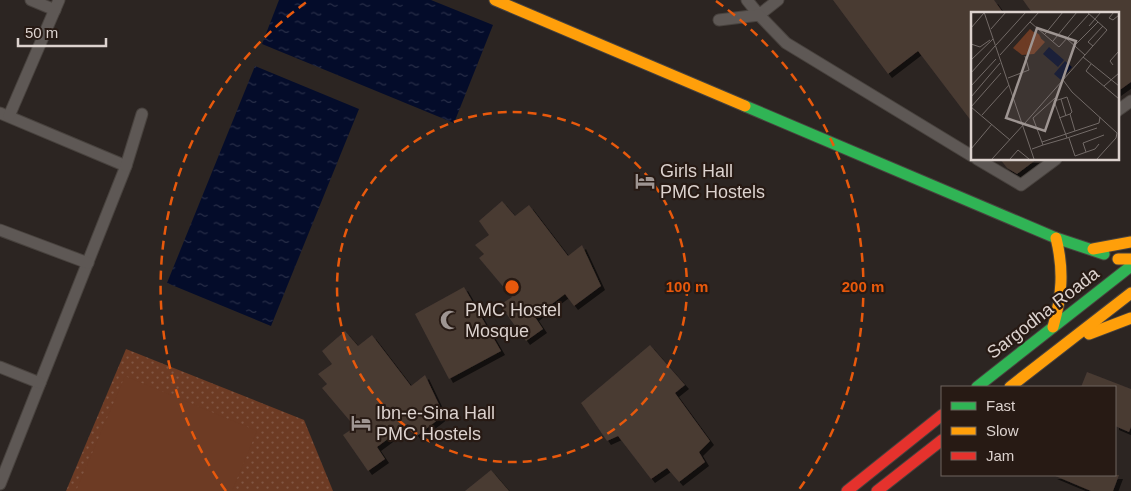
<svg xmlns="http://www.w3.org/2000/svg" width="1131" height="491" font-family="Helvetica,sans-serif">
  <style>
    .green { fill: url(#green-dots) }
    .pitch { fill: #6d3b24 }
    .water { fill: url(#water-ripples) }
    .building { fill: #483a33; filter: url(#shadow) }
    .lines { fill: none; stroke-linecap: round; stroke-linejoin: round }
    .street-casing { stroke: #48423e; stroke-width: 13 }
    .fast-casing { stroke: #48423e; stroke-width: 13 }
    .slow-casing { stroke: #48423e; stroke-width: 13 }
    .jam-casing { stroke: #48423e; stroke-width: 13 }
    .street { stroke: #5e5855; stroke-width: 11 }
    .fast { stroke: #30b455; stroke-width: 11 }
    .slow { stroke: #ff9f0a; stroke-width: 11 }
    .jam { stroke: #e5322d; stroke-width: 11 }
    .ring { fill: none; stroke: #e8590c; stroke-width: 2.5; stroke-dasharray: 9 6 }
    .labels { text-anchor: middle; dominant-baseline: central; stroke-width: 4.5; stroke-linejoin: round; paint-order: stroke }
    .poi-label { font-size: 18px; fill: #dcd2ce; stroke: #271a14; text-anchor: start }
    .street-label { font-size: 18px; fill: #dcd2ce; stroke: #271a14 }
    .inset-road { fill: none; stroke: #726a67; stroke-width: 1 }
    .view { fill: #9e9592; fill-opacity: 0.15; stroke: #9e9592; stroke-width: 2.5 }
    .inset-edge { fill: none; stroke: #dcd2ce; stroke-width: 2.5 }
    .centre { fill: #e8590c; stroke: #271a14; stroke-width: 2.5 }
    .ring-label { font-size: 15px; text-anchor: middle; font-weight: bold; fill: #e8590c; stroke: #271a14; stroke-width: 4.5; stroke-linejoin: round; paint-order: stroke }
  </style>
  <defs>
    <pattern id="green-dots" width="8" height="8" patternUnits="userSpaceOnUse" patternTransform="scale(1.25)"><rect width="8" height="8" fill="#6d3b24"/><path d="M2 2h.1M6 6h.1" fill="none" stroke="#815643" stroke-width="1.8" stroke-linecap="round"/></pattern>
    <pattern id="water-ripples" width="26" height="14" patternUnits="userSpaceOnUse" patternTransform="scale(1.25)"><rect width="26" height="14" fill="#040c2a"/><path d="M2 4q2-2 4 0t4 0M15 11q2-2 4 0t4 0" fill="none" stroke="#282e48"/></pattern>
    <filter id="shadow"><feDropShadow dx="4" dy="4" stdDeviation="0" flood-color="#0009"/></filter>
  </defs>
  <rect width="100%" height="100%" fill="#2c2522"/>
  <polygon class="green" points="126,349 304,420 333,491 66,491"/>
  <polygon class="pitch" points="125,376 257,431 232,491 76,491"/>
  <g class="water">
    <polygon points="279,0 431,0 493,25 454,123 262,44"/>
    <polygon points="255,66 359,109 271,326 167,283"/>
  </g>
  <g class="building">
    <polygon points="833,0 994,0 1004,14 972,14 972,122 918,51 888,74"/>
    <polygon points="1023,0 1131,0 1131,82 1117,92 1117,14 1033,14"/>
    <polygon points="1000,159 1037,159 1017,174 1007,168"/>
    <polygon points="502,201 515,216 529,205 568,256 582,245 601,286 574,306 565,294 535,317 543,329 526,341 500,305 512,297 479,258 484,254 475,245 489,235 479,221"/>
    <polygon points="464,287 501,351 449,379 415,314"/>
    <polygon points="345,331 358,346 372,335 411,386 425,375 444,415 417,436 408,424 377,447 385,459 368,471 343,435 355,427 322,388 327,384 318,374 332,364 322,351"/>
    <polygon points="650,345 685,385 675,393 710,441 699,452 705,462 679,482 667,468 651,479 618,436 607,441 581,403"/>
    <polygon points="1087,372 1131,389 1131,427 1129,432 1115,426 1115,387 1081,387"/>
    <polygon points="491,470 509,491 465,491"/>
    <polygon points="1053,475 1119,475 1113,491 1091,491"/>
  </g>
  <g class="lines">
    <defs>
      <g id="street">
        <polyline points="31,0 55,10"/>
        <polyline points="747,0 759,15 778,0"/>
        <polyline points="719,20 759,15 786,43 972,156"/>
        <polyline points="1117,111 1131,101"/>
        <polyline points="0,113 126,166 0,484"/>
        <polyline points="9,116 59,0"/>
        <polyline points="977,159 1021,185 1056,159"/>
        <polyline points="126,166 142,114"/>
        <polyline points="0,230 88,263"/>
        <polyline points="0,367 40,383"/>
      </g>
      <g id="fast">
        <polyline points="745,106 1056,238 1104,254"/>
        <polyline points="977,387 1131,266"/>
      </g>
      <g id="slow">
        <polyline points="495,0 745,106"/>
        <polyline points="1093,249 1131,242"/>
        <polyline points="1118,259 1131,259"/>
        <path d="M1053,327C1062,296 1064,270 1056,238"/>
        <polyline points="1089,334 1131,318"/>
        <polyline points="1010,387 1131,293"/>
      </g>
      <g id="jam">
        <polyline points="847,491 942,415"/>
        <polyline points="877,491 942,440"/>
      </g>
    </defs>
    <use href="#street" class="street-casing"/>
    <use href="#fast" class="fast-casing"/>
    <use href="#slow" class="slow-casing"/>
    <use href="#jam" class="jam-casing"/>
    <use href="#street" class="street"/>
    <use href="#fast" class="fast"/>
    <use href="#slow" class="slow"/>
    <use href="#jam" class="jam"/>
  </g>
  <g class="ring">
    <circle cx="512" cy="287" r="175"/>
    <path d="M226 491A351 351 0 0 1 308 1M716 1A351 351 0 0 1 798 491"/>
  </g>
  <defs>
    <symbol id="hotel-bare" viewBox="-9 -9 18 18"><path d="M-6-4.5h1.5V1H6V5H4.5V3h-9V5H-6ZM-4 0a1.8 1.8 0 1 1 3.6 0ZM.5 0V-2.5h3Q6-2.5 6 0Z" fill="#9e9592" stroke="#271a14" stroke-width="2.5" paint-order="stroke"/></symbol>
    <symbol id="mosque-bare" viewBox="-9 -9 18 18"><path d="M3.5-4.9A6 6 0 1 0 3.5 4.9A5 5 0 1 1 3.5-4.9Z" fill="#9e9592" stroke="#271a14" stroke-width="2.5" paint-order="stroke"/></symbol>
  </defs>
  <g fill-rule="evenodd">
    <use href="#hotel-bare" x="631" y="167" width="28" height="28"/>
    <use href="#mosque-bare" x="436" y="306" width="28" height="28"/>
    <use href="#hotel-bare" x="347" y="409" width="28" height="28"/>
  </g>
  <g class="labels">
    <g class="poi-label">
      <text x="660" y="171">Girls Hall<tspan x="660" dy="21">PMC Hostels</tspan></text>
      <text x="465" y="310">PMC Hostel<tspan x="465" dy="21">Mosque</tspan></text>
      <text x="376" y="413">Ibn-e-Sina Hall<tspan x="376" dy="21">PMC Hostels</tspan></text>
    </g>
    <g class="street-label">
      <text transform="translate(1043 313) rotate(-38)">Sargodha Roada</text>
    </g>
  </g>
  <g transform="translate(971 12)">
    <rect width="148" height="148" fill="#2c2522"/>
    <path d="M59,17L74,30L63,42L51,43L42,36Z" fill="#6d3b24"/>
    <path d="M54 28a8 8 0 1 1 16 0a8 8 0 1 1-16 0Z" fill="#6d3b24"/>
    <path d="M78,35L93,48L87,55L72,42ZM94,49L101,55L90,68L83,62Z" fill="#040c2a"/>
    <path class="inset-road" d="M13,0L63,147M143,0L138,6L142,8L148,3M59,10L88,35L118,2M118,14L130,0M0,16L13,1M20,17L35,0M74,22L92,0M96,27L114,43M82,29L106,0M0,32L9,35L19,28M25,33L55,0M103,34L127,10M122,34L117,30L132,14M29,43L68,0M112,45L148,74M0,48L22,27M120,52L115,59L148,87M142,53L139,49L148,39M0,61L24,34M37,66L58,58L54,44M92,68L101,80L146,121L145,126L126,147M0,74L25,47M133,74L148,61M0,85L29,51M0,95L39,128M0,95L30,61M11,103L38,73M95,104L90,87L96,85L101,100L99,102M88,106L99,102L104,119M54,111L136,18L116,0M96,126L126,116M98,126L104,144L124,137L128,132M71,130L128,111L129,105M72,133L96,126L83,89L90,87M0,137L21,112M61,137L72,133L62,106L84,86M115,140L112,131L133,123M21,147L54,111M39,147L47,138L58,147"/>
    <path class="view" d="M66,16L105,29L74,119L35,106Z"/>
    <rect width="148" height="148" class="inset-edge"/>
  </g>
  <circle cx="512" cy="287" r="8" class="centre"/>
  <g class="ring-label">
    <text x="687" y="292">100 m</text>
    <text x="863" y="292">200 m</text>
  </g>
  <rect x="941" y="386" width="175" height="90" fill="#271a14" stroke="#6f645e"/>
  <rect x="951" y="402" width="25" height="8" fill="#30b455" stroke="#6f645e"/>
  <text x="986" y="411" font-size="15" fill="#dcd2ce">Fast</text>
  <rect x="951" y="427" width="25" height="8" fill="#ff9f0a" stroke="#6f645e"/>
  <text x="986" y="436" font-size="15" fill="#dcd2ce">Slow</text>
  <rect x="951" y="452" width="25" height="8" fill="#e5322d" stroke="#6f645e"/>
  <text x="986" y="461" font-size="15" fill="#dcd2ce">Jam</text>
  <path d="M18 38v8h88v-8" fill="none" stroke="#dcd2ce" stroke-width="2.5"/>
  <text x="25" y="38" font-size="15" fill="#dcd2ce" stroke="#271a14" stroke-width="4" paint-order="stroke">50 m</text>
</svg>
